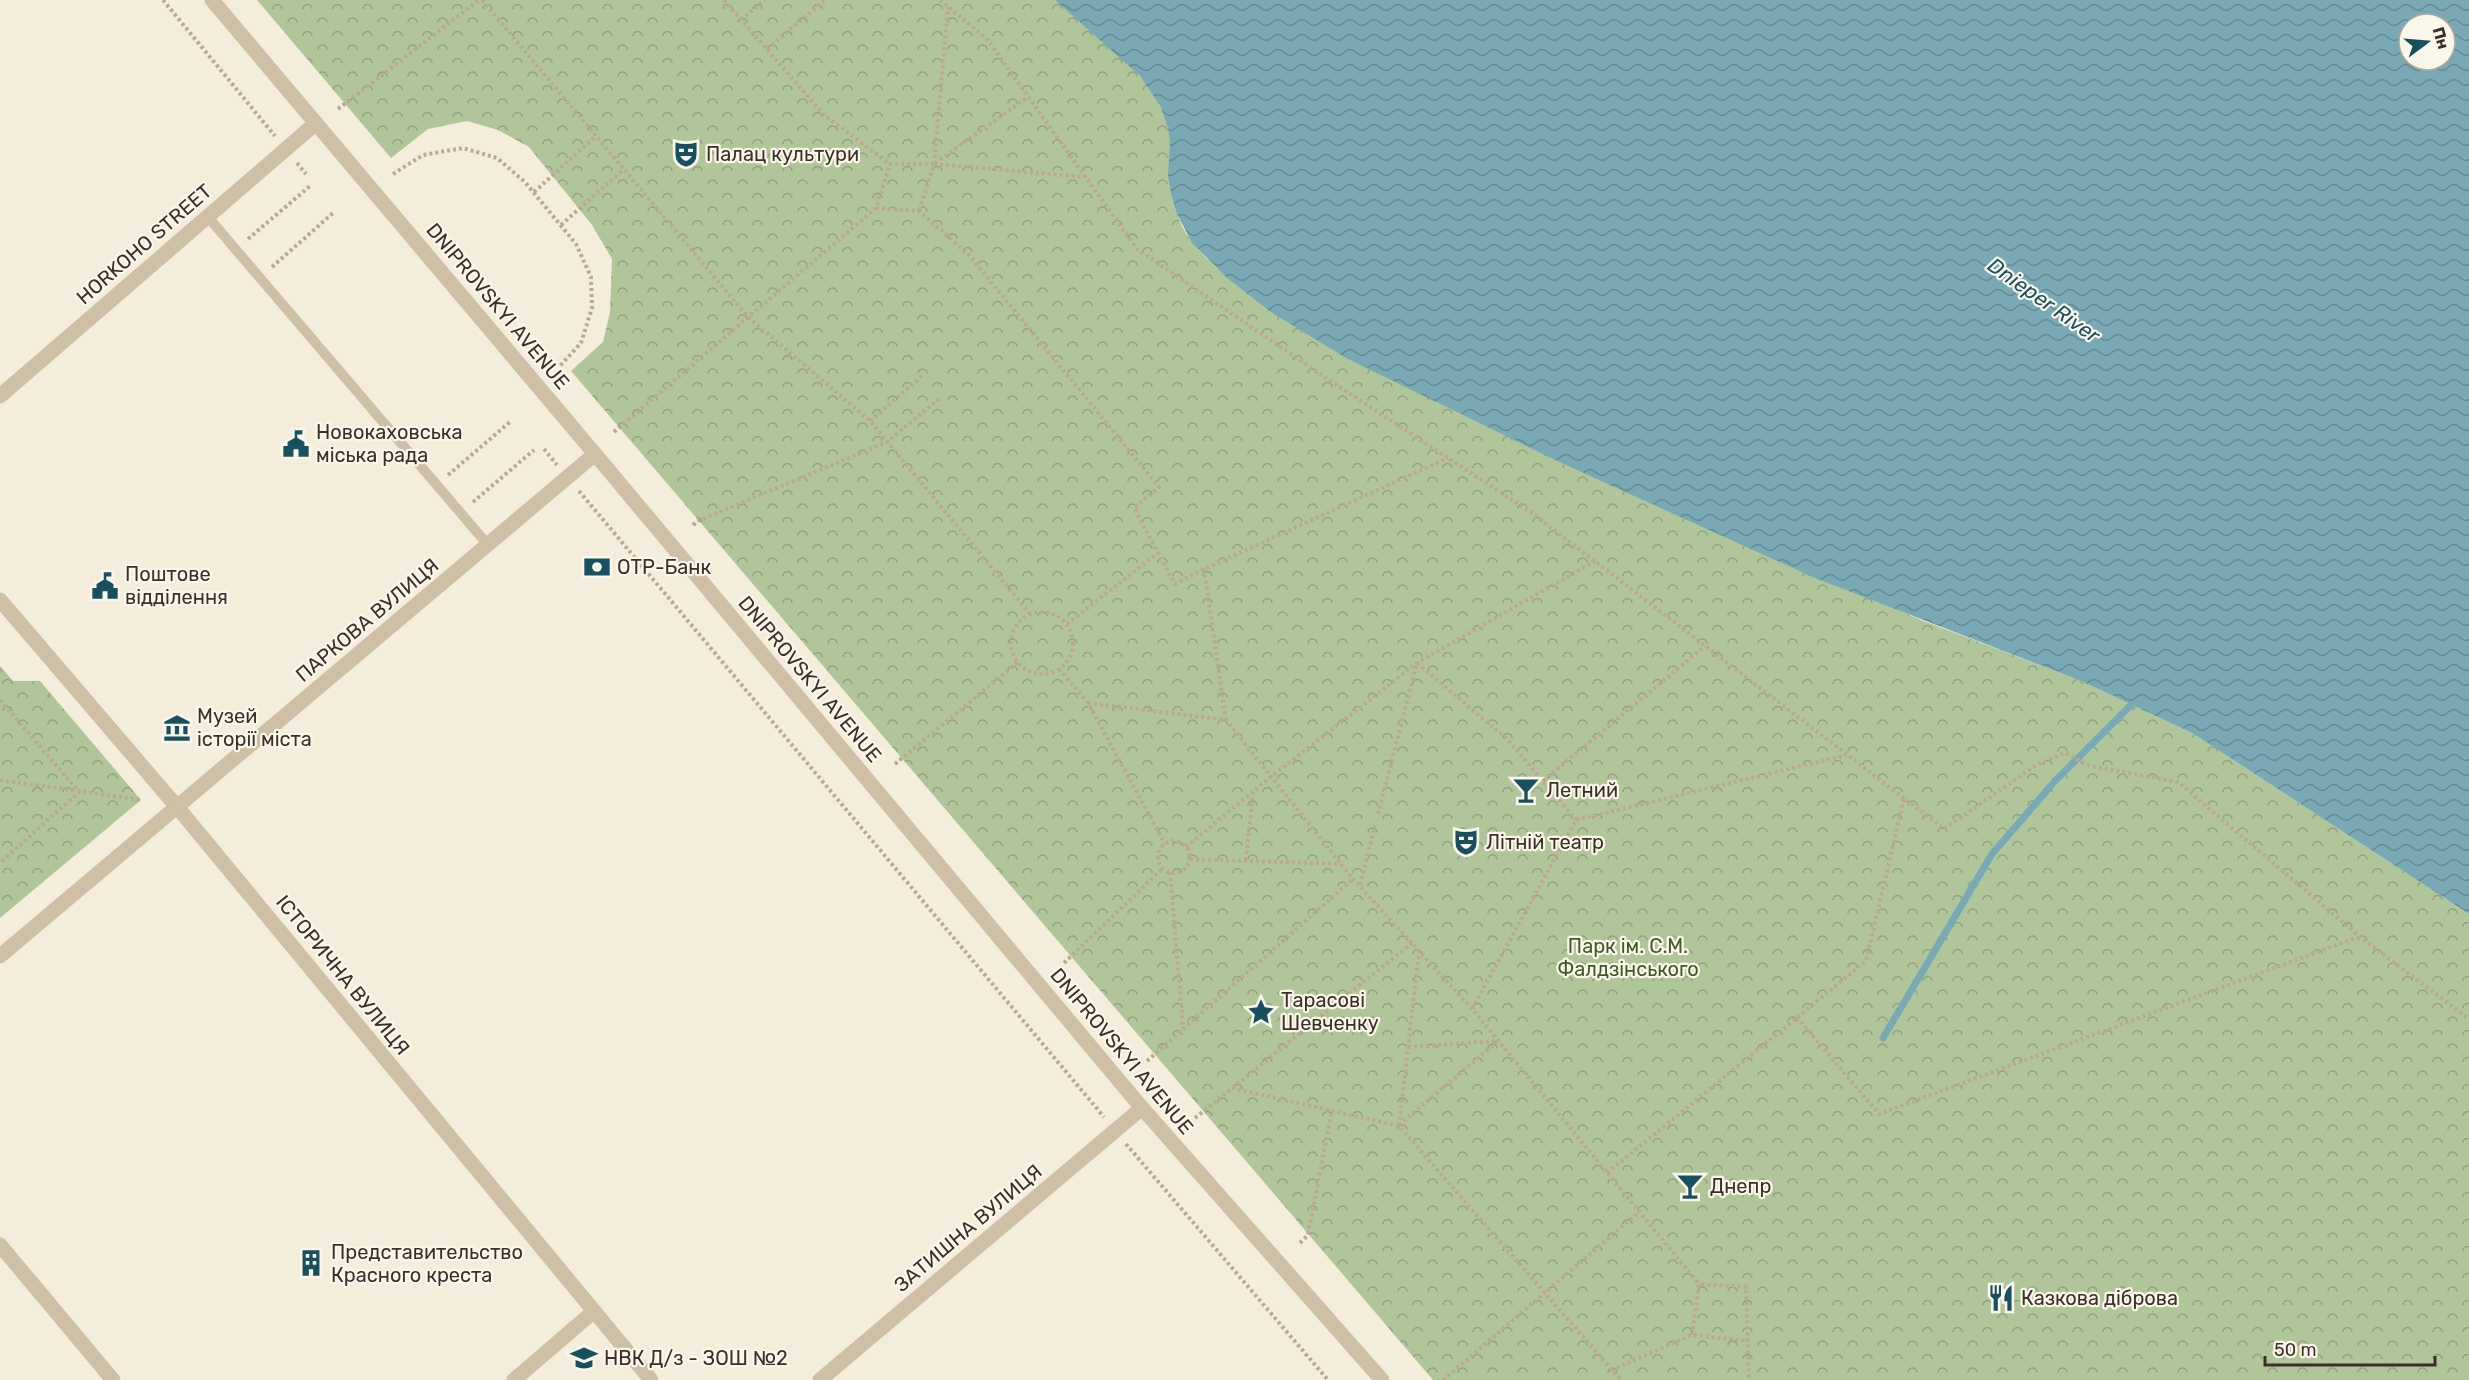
<svg xmlns="http://www.w3.org/2000/svg" width="2469" height="1380" font-family="Rubik,sans-serif">
  <style>
    .park { fill: url(#park-crowns) }
    .water { fill: url(#water-waves); fill-rule: evenodd }
    .lines { fill: none; stroke-linecap: round; stroke-linejoin: round }
    .stream { stroke: #79a9b4; stroke-width: 7 }
    .path { stroke: #baa991; stroke-width: 4; stroke-dasharray: 3 3; stroke-linecap: butt }
    .service { stroke: #cebfa7; stroke-width: 10 }
    .minor { stroke: #cebfa7; stroke-width: 15 }
    .labels { text-anchor: middle; dominant-baseline: central; stroke-width: 4.5; stroke-linejoin: round; paint-order: stroke }
    .poi-label { font-size: 20px; fill: #3a3028; stroke: #fbf6ea; text-anchor: start }
    .street-label { font-size: 20px; fill: #3a3028; stroke: #fbf6ea }
    .park-label { font-size: 20px; fill: #415a29; stroke: #fbf6ea }
    .water-label { font-size: 21px; font-style: italic; fill: #19505f; stroke: #fbf6ea }
  </style>
  <defs>
    <pattern id="park-crowns" width="20" height="18" patternUnits="userSpaceOnUse" patternTransform="scale(1.5)"><rect width="20" height="18" fill="#b1c59b"/><path d="M2 6a3 3 0 1 1 6 0M12 15a3 3 0 1 1 6 0" fill="none" stroke="#91a07e"/></pattern>
    <pattern id="water-waves" width="16" height="10" patternUnits="userSpaceOnUse" patternTransform="scale(1.5)"><rect width="16" height="10" fill="#79a9b4"/><path d="M0 5q4-4 8 0t8 0" fill="none" stroke="#648a92"/></pattern>
  </defs>
  <rect width="100%" height="100%" fill="#f4eddc"/>
  <g class="park">
    <path d="M257,0H1055C1090,31 1140,65 1161,107C1177,139 1172,177 1177,211C1182,247 1242,289 1269,311L1557,461L1921,620L2081,681L2192,733L2469,914V1380H1433L571,371L603,342L610,312L612,259L592,225L529,147L498,130L467,121L428,129L391,158Z"/>
    <polygon points="0,666 13,681 40,681 141,800 0,918"/>
  </g>
  <path class="water" d="M1055,0H2469V914L2192,733L2081,681L1815,578L1557,461L1346,358L1269,311L1227,278L1192,243L1177,214L1171,193L1168,176L1170,141L1168,128L1161,107L1140,76ZM2409,24H2445V60H2409Z"/>
  <g class="lines">
    <polyline class="stream" points="1883,1038 1992,854 2055,781 2131,705"/>
    <g class="path">
      <polyline points="163,0 275,136"/>
      <polyline points="482,0 747,316 870,421 1031,615"/>
      <polyline points="724,0 824,115 890,164"/>
      <polyline points="940,0 987,39 1137,249 1329,380 1532,513 1944,829 2038,764 2065,753 2090,766 2178,782 2359,936 2469,1019"/>
      <polyline points="741,20 765,0"/>
      <polyline points="767,49 825,0"/>
      <polyline points="338,109 479,0"/>
      <polyline points="297,163 306,174"/>
      <polyline points="935,163 1028,97"/>
      <polyline points="934,164 948,7"/>
      <polyline points="934,164 1086,177"/>
      <polyline points="393,174 423,155 463,148 497,158 525,182 576,244 591,277 592,308 581,343 559,367"/>
      <polyline points="534,192 596,136"/>
      <polyline points="876,208 919,211 969,255 1159,487 1134,508 1175,584 1204,569 1448,458"/>
      <polyline points="561,225 624,169"/>
      <polyline points="248,239 310,186"/>
      <polyline points="272,267 333,213"/>
      <polyline points="870,421 922,376"/>
      <polyline points="614,432 876,208 890,164 934,164 919,211"/>
      <polyline points="544,449 557,465"/>
      <polyline points="448,475 510,422"/>
      <polyline points="579,491 1104,1117"/>
      <polyline points="473,502 534,450"/>
      <polyline points="693,525 698,521 887,442 940,398"/>
      <polyline points="1204,569 1226,720"/>
      <circle cx="1042" cy="643" r="31"/>
      <polyline points="1067,624 1158,553"/>
      <polyline points="1059,669 1088,703 1165,844"/>
      <polyline points="0,671 3,669"/>
      <polyline points="0,700 79,792 0,863"/>
      <polyline points="1088,703 1226,720 1353,879 1472,1009 1699,1284"/>
      <polyline points="895,764 1018,662"/>
      <polyline points="0,780 141,800"/>
      <polyline points="1543,781 1705,646"/>
      <polyline points="1378,814 1417,663 1508,740 1576,820"/>
      <circle cx="1174" cy="857" r="16"/>
      <polyline points="1186,847 1272,776 1417,663 1595,561"/>
      <polyline points="1190,859 1341,864"/>
      <polyline points="1246,860 1253,792"/>
      <polyline points="1170,872 1183,1027"/>
      <polyline points="1360,885 1375,825"/>
      <polyline points="1064,963 1163,868"/>
      <polyline points="1472,1009 1576,820 1847,755"/>
      <polyline points="1797,1017 1879,1114 2358,937"/>
      <polyline points="1408,1047 1497,1041"/>
      <polyline points="1147,1061 1353,879"/>
      <polyline points="1232,1088 1399,1126 1621,1380"/>
      <polyline points="1195,1118 1412,943"/>
      <polyline points="1399,1125 1498,1041"/>
      <polyline points="1399,1126 1419,951"/>
      <polyline points="1126,1144 1328,1380"/>
      <polyline points="1607,1173 1866,961 1904,798"/>
      <polyline points="1300,1243 1308,1235 1332,1110"/>
      <polyline points="1692,1335 1699,1284 1746,1287 1749,1380"/>
      <polyline points="1611,1370 1692,1335 1748,1341"/>
      <polyline points="1443,1380 1639,1212"/>
    </g>
    <polyline class="service" points="208,217 488,545"/>
    <g class="minor">
      <polyline points="212,0 595,454 1142,1108 1382,1380"/>
      <polyline points="0,396 316,123"/>
      <polyline points="0,600 178,808 651,1380"/>
      <polyline points="0,956 595,454"/>
      <polyline points="0,1245 113,1380"/>
      <polyline points="514,1380 593,1312"/>
      <polyline points="820,1380 1142,1108"/>
    </g>
  </g>
  <defs>
    <symbol id="theatre-bare" viewBox="-9 -9 18 18"><path d="M-5-5.5Q0-4 5-5.5V0Q5 5 0 6Q-5 5-5 0ZM-3.3-2.5H-1v1.5H-3.3ZM1-2.5H3.3v1.5H1ZM-2.8 1Q0 5.5 2.8 1Z" fill="#19505f" stroke="#fbf6ea" stroke-width="2.5" paint-order="stroke"/></symbol>
    <symbol id="civic-bare" viewBox="-9 -9 18 18"><path d="M-.6-6.5H3V-4.5H.6V-3L4-1V1h2V6H-6V1h2V-1L-.6-3ZM-1.2 2.5V6h2.4V2.5Z" fill="#19505f" stroke="#fbf6ea" stroke-width="2.5" paint-order="stroke"/></symbol>
    <symbol id="bank-bare" viewBox="-9 -9 18 18"><path d="M-6-4H6V4H-6ZM0-2.3a2.3 2.3 0 1 0 0 4.6a2.3 2.3 0 1 0 0-4.6Z" fill="#19505f" stroke="#fbf6ea" stroke-width="2.5" paint-order="stroke"/></symbol>
    <symbol id="museum-bare" viewBox="-9 -9 18 18"><path d="M0-6L6-3V-2H-6V-3ZM-5-1h2V3h-2ZM-1-1h2V3h-2ZM3-1h2V3H3ZM-6 4H6V6H-6Z" fill="#19505f" stroke="#fbf6ea" stroke-width="2.5" paint-order="stroke"/></symbol>
    <symbol id="bar-bare" viewBox="-9 -9 18 18"><path d="M-6-5H6L.8 .8V4.5H3.5V6h-7V4.5H-.8V.8Z" fill="#19505f" stroke="#fbf6ea" stroke-width="2.5" paint-order="stroke"/></symbol>
    <symbol id="sight-bare" viewBox="-9 -9 18 18"><path d="M0-6L1.8-2.2L6-1.7L2.9 1.2L3.7 5.4L0 3.3L-3.7 5.4L-2.9 1.2L-6-1.7L-1.8-2.2Z" fill="#19505f" stroke="#fbf6ea" stroke-width="2.5" paint-order="stroke"/></symbol>
    <symbol id="building-bare" viewBox="-9 -9 18 18"><path d="M-4-6H4V6H1V3H-1V6H-4ZM-2.5-4.3h1.7v1.8h-1.7ZM.8-4.3h1.7v1.8H.8ZM-2.5-1h1.7V.8h-1.7ZM.8-1h1.7V.8H.8Z" fill="#19505f" stroke="#fbf6ea" stroke-width="2.5" paint-order="stroke"/></symbol>
    <symbol id="restaurant-bare" viewBox="-9 -9 18 18"><path d="M-5-6h1v4h1v-4h1v4h1v-4h1v5L-1.5 .5V6h-2V.5L-5-1ZM5-6V6H3V1.5H1.5Q1.5-4 5-6Z" fill="#19505f" stroke="#fbf6ea" stroke-width="2.5" paint-order="stroke"/></symbol>
    <symbol id="school-bare" viewBox="-9 -9 18 18"><path d="M0-5L7-2L0 1L-7-2ZM-4 1L0 2.5L4 1V4Q0 6-4 4Z" fill="#19505f" stroke="#fbf6ea" stroke-width="2.5" paint-order="stroke"/></symbol>
  </defs>
  <g fill-rule="evenodd">
    <use href="#theatre-bare" x="667" y="135" width="38" height="38"/>
    <use href="#civic-bare" x="277" y="425" width="38" height="38"/>
    <use href="#bank-bare" x="578" y="548" width="38" height="38"/>
    <use href="#civic-bare" x="86" y="567" width="38" height="38"/>
    <use href="#museum-bare" x="158" y="709" width="38" height="38"/>
    <use href="#bar-bare" x="1507" y="771" width="38" height="38"/>
    <use href="#theatre-bare" x="1447" y="823" width="38" height="38"/>
    <use href="#sight-bare" x="1242" y="993" width="38" height="38"/>
    <use href="#bar-bare" x="1671" y="1167" width="38" height="38"/>
    <use href="#building-bare" x="292" y="1244" width="38" height="38"/>
    <use href="#restaurant-bare" x="1982" y="1279" width="38" height="38"/>
    <use href="#school-bare" x="565" y="1339" width="38" height="38"/>
  </g>
  <g class="labels">
    <g class="poi-label">
      <text x="706" y="154">Палац культури</text>
      <text x="316" y="432">Новокаховська<tspan x="316" dy="23">міська рада</tspan></text>
      <text x="617" y="567">ОТР-Банк</text>
      <text x="125" y="574">Поштове<tspan x="125" dy="23">відділення</tspan></text>
      <text x="197" y="716">Музей<tspan x="197" dy="23">історії міста</tspan></text>
      <text x="1546" y="790">Летний</text>
      <text x="1486" y="842">Літній театр</text>
      <text x="1281" y="1000">Тарасові<tspan x="1281" dy="23">Шевченку</tspan></text>
      <text x="1710" y="1186">Днепр</text>
      <text x="331" y="1252">Представительство<tspan x="331" dy="23">Красного креста</tspan></text>
      <text x="2021" y="1298">Казкова дiброва</text>
      <text x="604" y="1358">НВК Д/з - ЗОШ №2</text>
    </g>
    <g class="street-label">
      <text transform="translate(144 244) rotate(-41)">HORKOHO STREET</text>
      <text transform="translate(498 306) rotate(50)">DNIPROVSKYI AVENUE</text>
      <text transform="translate(367 620) rotate(-40)">ПАРКОВА ВУЛИЦЯ</text>
      <text transform="translate(810 679) rotate(50)">DNIPROVSKYI AVENUE</text>
      <text transform="translate(343 975) rotate(51)">ІСТОРИЧНА ВУЛИЦЯ</text>
      <text transform="translate(1122 1051) rotate(50)">DNIPROVSKYI AVENUE</text>
      <text transform="translate(968 1228) rotate(-40)">ЗАТИШНА ВУЛИЦЯ</text>
    </g>
    <g class="park-label">
      <text x="1628" y="946">Парк ім. С.М.<tspan x="1628" dy="23">Фалдзінського</tspan></text>
    </g>
    <g class="water-label">
      <text transform="translate(2044 300) rotate(35)">Dnieper River</text>
    </g>
  </g>
  <g transform="translate(2427 42) rotate(74)"><circle r="28" fill="#fbf6ea" stroke="#aea79c" stroke-width="1.5"/>
  <path d="M0-4.5L10 22L0 15L-10 22Z" fill="#19505f"/>
  <text y="-9" font-size="16" font-weight="bold" text-anchor="middle" fill="#3a3028">Пн</text>
  </g>
  <path d="M2265 1356v9h170v-9" fill="none" stroke="#3a3028" stroke-width="3"/>
  <text x="2274" y="1356" font-size="18" fill="#3a3028" stroke="#fbf6ea" stroke-width="4.5" paint-order="stroke">50 m</text>
</svg>
